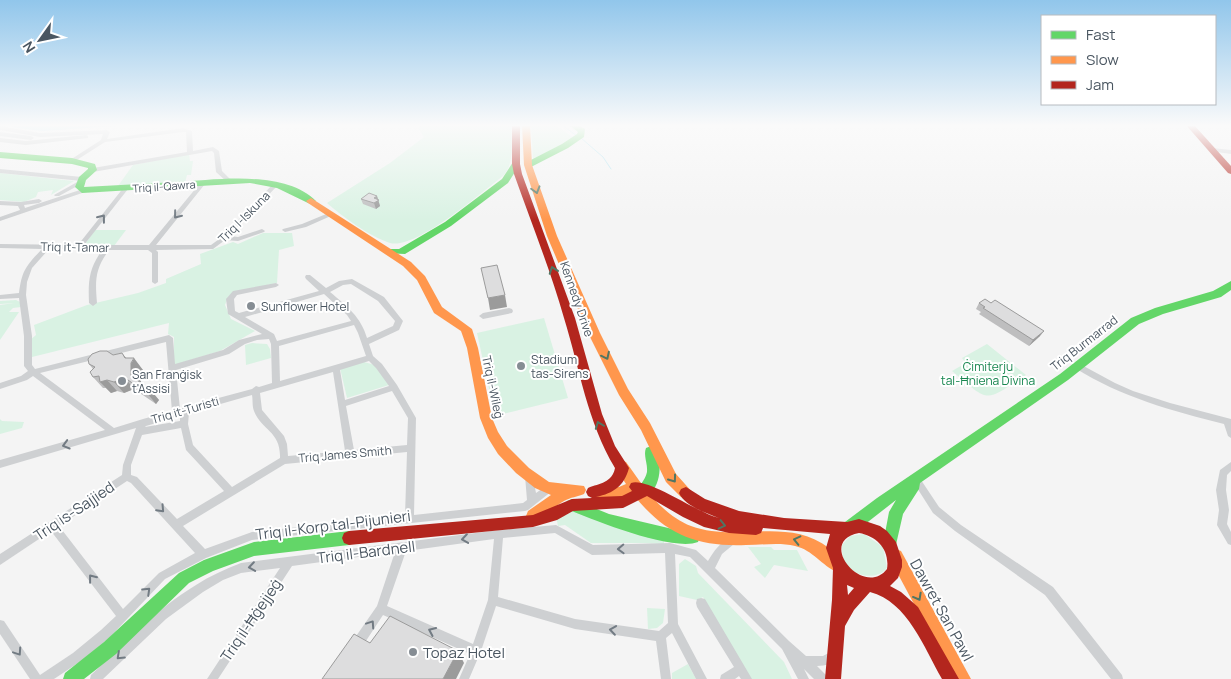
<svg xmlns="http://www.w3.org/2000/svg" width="1231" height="679" font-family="Manrope,sans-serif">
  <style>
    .green { fill: #d9f2e3 }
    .water { fill: #aee2f0 }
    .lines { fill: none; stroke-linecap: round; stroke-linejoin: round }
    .stream { stroke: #aee2f0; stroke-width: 1 }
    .street { fill: #ced0d2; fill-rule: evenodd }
    .fast { fill: #63d668; fill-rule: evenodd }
    .slow { fill: #ff974d; fill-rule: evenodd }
    .jam { fill: #b3261e; fill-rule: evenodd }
    .wall { fill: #bebebf }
    .shaded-wall { fill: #9b9b9b }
    .building { fill: #ddddde; stroke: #9b9b9b }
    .oneway { stroke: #507663 }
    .oneway2 { stroke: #727b83 }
    .poi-dot { fill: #868d94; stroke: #fff; stroke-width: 2 }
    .labels { text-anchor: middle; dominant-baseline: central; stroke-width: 4; stroke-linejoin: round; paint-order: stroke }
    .far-street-label { font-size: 11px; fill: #4a5661; stroke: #fff }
    .street-label { font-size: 12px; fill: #4a5661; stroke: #fff }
    .poi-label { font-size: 12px; fill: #4a5661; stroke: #fff; text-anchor: start }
    .park-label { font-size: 12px; fill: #17864f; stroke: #fff }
    .near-street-label { font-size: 15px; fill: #4a5661; stroke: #fff }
    .near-poi-label { font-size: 15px; fill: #4a5661; stroke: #fff; text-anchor: start }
  </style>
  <rect width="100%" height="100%" fill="#f4f4f4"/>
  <g class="green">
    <path d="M420,125H511C511,141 515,164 503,176C482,192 416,250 390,243C369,236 343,217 327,203L390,163L424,137L418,128Z"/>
    <polygon points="531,125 555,125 574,138 564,146 533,159"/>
    <polygon points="189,154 190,161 193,161 191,175 187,175 185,183 118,186 133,165"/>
    <polygon points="0,173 74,181 51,195 53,190 38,192 36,197 24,202 0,200"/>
    <polygon points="95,230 126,230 114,246 86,246 85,244"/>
    <polygon points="263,233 292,233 294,246 279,250 277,283 233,292 228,297 225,305 231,319 255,331 220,351 174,365 174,337 168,334 169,323 32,357 30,340 36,335 34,325 87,305 138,293 166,283 166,279 201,264 200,254 233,242 238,244"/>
    <polygon points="16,300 20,302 21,307 13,308 9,312 19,312 0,340 0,305 15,303 0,304 0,301"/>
    <polygon points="544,318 568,398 495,416 477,333"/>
    <polygon points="252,343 267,344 270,349 271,358 246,365 245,345"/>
    <path d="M987,344L1026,375C984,403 990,403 952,371L966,363L962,358Z"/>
    <polygon points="364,362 375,365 389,385 347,398 340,368"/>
    <polygon points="0,419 2,421 24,422 22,428 0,434"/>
    <polygon points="570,510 664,539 664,544 643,543 591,543 565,525 558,526 556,516"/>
    <path d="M864,534L883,547L887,568C875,583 847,575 843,557C842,553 842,549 842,545L850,536Z"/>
    <polygon points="748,547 771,547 774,550 797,550 808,571 774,565 765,578 754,567 761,564"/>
    <polygon points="685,559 696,566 698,573 784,662 792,679 751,679 703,597 697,600 679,596 679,564"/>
    <polygon points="647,608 665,609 663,623 657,628 648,629"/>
    <polygon points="688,664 696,679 672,679 672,673"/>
  </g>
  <polygon class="water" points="13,125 133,125 42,131 11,127 15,126"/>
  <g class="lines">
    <g class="stream">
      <polyline points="562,125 577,136"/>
      <polyline points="581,138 603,157 611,169"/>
    </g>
    <g class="street">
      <polygon points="0,126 40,133 107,130 110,132 107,139 183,128 192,131 193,151 213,147 219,151 222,171 231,180 228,182 226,181 216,172 214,153 212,151 93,172 90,170 93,168 187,152 186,132 183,132 105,142 72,163 70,162 70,160 101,140 103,134 40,137 0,130"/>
      <polygon points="0,132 31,136 34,138 31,140 0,136"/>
      <polygon points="86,135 88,136 88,138 26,145 0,142 0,138 26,141"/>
      <polygon points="1212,148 1231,150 1231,154 1210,151 1209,150"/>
      <polygon points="0,169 82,177 85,179 82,181 0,173"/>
      <polygon points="79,181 82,183 81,184 59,196 55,196 54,195"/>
      <path d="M203,181L206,183L205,184L156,245H211L222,237L274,183H278V185L229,236L238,237L262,229L265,231L264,232L238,241L225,240L213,249L156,250L158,252V282L155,284L152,282V253L148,250H109C95,269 95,280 97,303L93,306L89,303C88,280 89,269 102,250L49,249L32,268L27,282L26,295L32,336V365L35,369L169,335L173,338L175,364L223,350L239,340L262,334L228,314L226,299L233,291L276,283L279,285L276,287L237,295L234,299L235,311L239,313L319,291L306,279L305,277L306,275H310L326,288L339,281L352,279L384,297L403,321L399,330L369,344L373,356L382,364L397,385L416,418L414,515L523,503L527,500L525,476L526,473L529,472L532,473L536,493L549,484L552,485L553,488L552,491L528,510L525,511L252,540L206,558L165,579L109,638L81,661L54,679H30L0,634V620L4,621L40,675L73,653L101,630L116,616L51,531L0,565V554L122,475L123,465L136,428L0,468V460L105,430L33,376L27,380L0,389V383L21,376L28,371L24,366V336L19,298L0,299V295L19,293C22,270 26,266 42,249L0,248V244L78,245L124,187L126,186L129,188L128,189L84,245H149L201,182ZM351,284L378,301L395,321L393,326L367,338C361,317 347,306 330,292L343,285ZM324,294L347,315L351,321L277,341L274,334L245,317ZM354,325L358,333L366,356L280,381L279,346ZM269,339L271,344L272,383L259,387L256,386L252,389L185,407L180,409L176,370L229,354L245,344L257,340ZM166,342L172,411L143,419L114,428L40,373ZM369,361L376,368L389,386L345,400L340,370ZM333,372L345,451L288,456L287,444L284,436L262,410L260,393ZM392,391L408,418L407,445L354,450L346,406ZM252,395C253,400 252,406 254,411C262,431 281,431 280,458L232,487L193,445L188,424L189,413ZM180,416V421L145,427L146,426ZM181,428L186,450L224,491L177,519L137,477L131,475V465L142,435ZM407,452L405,516L252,532L205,549L183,526L285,464ZM127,481L131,483L195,553L159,573L123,609L59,526Z"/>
      <polygon points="86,188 88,189 88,191 0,221 0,217 20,210 18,206 0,205 0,201 21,202 39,199 42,201 39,203 24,205 25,208"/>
      <polygon points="331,212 334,214 333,215 306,227 285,232 282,230 283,229 302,224"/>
      <polygon points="509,308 512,309 513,311 512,313 483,319 479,316 483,313"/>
      <path d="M1078,363L1115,383L1133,391L1170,403L1231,419V438L1228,436L1224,424C1172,411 1121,397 1075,368L1074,366L1075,364Z"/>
      <polygon points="1231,462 1231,471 1227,475 1226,490 1229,510 1227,524 1231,532 1231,545 1228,544 1217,525 1219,510 1216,490 1220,470"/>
      <polygon points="916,476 919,477 939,507 961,525 1053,587 1122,675 1123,679 1111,679 1045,595 955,531 933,513 912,480 913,477"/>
      <path d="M556,525L593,545L670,543L696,550L708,561C714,551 720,542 731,537L734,538L736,541L734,544L722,554L715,568L789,641L806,656H823L834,650L838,651L839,655C836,663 825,666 817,666L826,675L827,679H814L804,669L809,679H798L782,649L690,557L675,554L678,624L707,679H696L672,633L666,638L671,679H661L656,641L575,629L496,606L481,651L469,679H459L470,654L383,615L360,650L356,651L352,650L351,646L352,642L377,606L395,552L292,566L218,679H207L280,568L241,573L223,580L203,592L166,619L103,679H90L91,675C124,644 156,609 196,585C210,576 225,569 241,563L499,530ZM555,533L592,555L665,553L668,623L659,631L575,619L498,597L503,538ZM494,539L488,600L473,644L387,606L406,551Z"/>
      <polygon points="701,598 705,599 752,679 741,679 739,676 735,679 720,679 721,675 734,667 697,607 696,603 697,599"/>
    </g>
    <g class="fast">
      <polygon points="569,125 578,125 585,129 584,137 568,148 531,167 525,167 525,163 562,144 577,134 578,132"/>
      <path d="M0,152L72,158L95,164L97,170L86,180L84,187C115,185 145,184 176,182C216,180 284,169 316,201L311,204L308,203L277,188L250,183L82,193L75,187L79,177L88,169V168L72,164L0,158Z"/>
      <polygon points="516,161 520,164 508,183 451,226 405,254 384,253 383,251 384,249 399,249 445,222 502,179 513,162"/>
      <polygon points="1231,281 1231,290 1221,297 1163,314 1139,324 1068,380 920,483 919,489 903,514 895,549 890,551 885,549 883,544 889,512 896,500 855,532 850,534 845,532 843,527 845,522 877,498 1060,374 1131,318 1155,308 1213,291"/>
      <path d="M651,446L656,448C663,464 661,492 642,499L637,497L635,493C639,485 645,481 647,472C648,464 643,455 646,448Z"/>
      <path d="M572,499L609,514L681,531L693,530L698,532L700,537L698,542C673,552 593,520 567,509L565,505L567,501Z"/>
      <polygon points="349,531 354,533 356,538 354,543 349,545 254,556 213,571 189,583 116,654 84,679 63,679 65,673 104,642 179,573 204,560 254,542"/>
    </g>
    <g class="slow">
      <polygon points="522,125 530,125 532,165 557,236 600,333 628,389 650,423 676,474 693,493 691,497 686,499 681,497 666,482 641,430 619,395 588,333 547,236 524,165"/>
      <path d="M311,198L411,262L425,276L442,307L472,329L478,348L492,418L498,432L507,446L529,468L549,482L584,486L586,490L584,494C577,497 571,497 564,501C553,507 545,518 533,522L528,521L526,516L528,511L551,495L535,488L516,473L498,454L488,438L480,418L467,348L461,331L434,313L417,280L403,266L308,203L306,201Z"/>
      <path d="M621,460L626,462C643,486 662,515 691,526C737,543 787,516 829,548C835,553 841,558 844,565L842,570L837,572C822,566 813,550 795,546C780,542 762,545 746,545C696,547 664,534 633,494L619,499L596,497L594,493L596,489L619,487L626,484L614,466L616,462Z"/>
      <polygon points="896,549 901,551 971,679 954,679 891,561 889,556 891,551"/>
    </g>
    <g class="jam">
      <path d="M512,125H520V164L522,174L575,318L602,414L615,446L629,468C624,486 614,493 596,497L622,496L632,491L629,487L631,483C648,477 697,513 719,518C706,513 685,506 679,493L681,489L686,487L705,499L739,511L784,518L847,522L859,519L880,526L887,531L896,542L902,560V567L898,578L890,586L901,592L918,607L959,679H942C924,648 908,602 870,592L854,610L845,626L841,679H825L832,600L833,568L826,548L830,534L763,528L761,533L756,535L729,533L704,527L683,517L647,496L623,508L573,511L557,520L533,527L349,545L344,543L342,538L344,533L349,531L533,515L572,499L592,498L588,496L586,492L588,488C600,483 612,483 615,468C587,421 580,370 564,318C550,269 531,222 514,174L512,164ZM859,533C877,536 890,550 887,569C864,599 815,541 859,533ZM847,585L854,588L848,595Z"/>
      <polygon points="1186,125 1194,125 1231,166 1231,174 1228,173"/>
    </g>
  </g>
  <g class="wall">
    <polygon points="377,196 380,206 376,209 363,204 361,199"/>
    <polygon points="979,303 1040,336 1029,346 979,314 981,312 976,309"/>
    <polygon points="113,355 126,358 143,370 141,374 141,383 159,400 156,404 134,389 124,393 117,391 111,393 106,388 103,388 93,377 93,369 89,364"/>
  </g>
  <g class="shaded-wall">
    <polygon points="377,196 380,206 376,209 374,203 374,198"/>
    <polygon points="505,295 507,307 490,310 488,298"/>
    <polygon points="1044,331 1040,336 1029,346 1033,340"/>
    <polygon points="122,353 131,364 134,358 143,370 141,374 141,387 131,376"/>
    <polygon points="125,378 134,389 124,393 114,382"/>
    <polygon points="107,380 117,391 111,393 100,382"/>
    <polygon points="150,389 159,400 156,404 147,393"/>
    <polygon points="458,651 464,663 456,679 443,679"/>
  </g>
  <g class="building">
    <polygon points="369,193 377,196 374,198 379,200 374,203 361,199"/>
    <polygon points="497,265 505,295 488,298 481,268"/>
    <polygon points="985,299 991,303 995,300 1044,331 1033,340 983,308 985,307 979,303"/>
    <polygon points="100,351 107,351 113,355 122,353 125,358 134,358 131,363 131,376 150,389 147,393 125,378 114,382 107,380 100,382 99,376 93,377 90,372 95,367 89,364 88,359 92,354"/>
    <polygon points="390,616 458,651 443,679 322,679 354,634 370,643"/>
  </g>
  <defs><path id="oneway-chevron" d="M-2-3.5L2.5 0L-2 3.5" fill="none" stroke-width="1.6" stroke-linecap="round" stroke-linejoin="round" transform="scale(1.25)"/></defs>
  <g class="oneway">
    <use href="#oneway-chevron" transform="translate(536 190) rotate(74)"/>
    <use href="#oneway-chevron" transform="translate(553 270) rotate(-110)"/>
    <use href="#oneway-chevron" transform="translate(606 356) rotate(64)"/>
    <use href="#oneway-chevron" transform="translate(599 425) rotate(-111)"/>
    <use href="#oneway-chevron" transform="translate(673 479) rotate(54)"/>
    <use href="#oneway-chevron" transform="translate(722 525) rotate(13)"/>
    <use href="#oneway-chevron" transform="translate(797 540) rotate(-167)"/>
    <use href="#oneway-chevron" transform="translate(918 597) rotate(61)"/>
  </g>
  <g class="oneway2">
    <use href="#oneway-chevron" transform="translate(177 215) rotate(129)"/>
    <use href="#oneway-chevron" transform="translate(102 218) rotate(-52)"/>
    <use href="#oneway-chevron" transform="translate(66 445) rotate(164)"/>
    <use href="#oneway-chevron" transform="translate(161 509) rotate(47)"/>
    <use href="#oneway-chevron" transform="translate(465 539) rotate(172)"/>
    <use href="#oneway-chevron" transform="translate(621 549) rotate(178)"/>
    <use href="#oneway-chevron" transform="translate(252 567) rotate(172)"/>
    <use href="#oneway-chevron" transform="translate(92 578) rotate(-128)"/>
    <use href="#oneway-chevron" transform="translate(147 591) rotate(-44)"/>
    <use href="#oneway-chevron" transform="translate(371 624) rotate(-56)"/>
    <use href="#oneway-chevron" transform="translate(613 630) rotate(-172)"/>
    <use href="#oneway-chevron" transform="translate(432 631) rotate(-156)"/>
    <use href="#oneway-chevron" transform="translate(18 652) rotate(56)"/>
    <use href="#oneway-chevron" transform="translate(120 656) rotate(137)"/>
  </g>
  <linearGradient id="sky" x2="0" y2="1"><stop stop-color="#91c6eb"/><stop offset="0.57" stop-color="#fafafa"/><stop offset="1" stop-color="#fafafa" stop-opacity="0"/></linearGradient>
  <rect width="1231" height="220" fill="url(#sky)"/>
  <g class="poi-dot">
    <circle cx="251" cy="306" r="5"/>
    <circle cx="521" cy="366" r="5"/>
    <circle cx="122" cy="381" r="5"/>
    <circle cx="413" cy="652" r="5"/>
  </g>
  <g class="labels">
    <g class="far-street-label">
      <text transform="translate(164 186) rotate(-4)">Triq il-Qawra</text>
    </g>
    <g class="street-label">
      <text transform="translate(244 217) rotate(-45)">Triq l-Iskuna</text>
      <text transform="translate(75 247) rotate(1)">Triq it-Tamar</text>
      <text transform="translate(577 299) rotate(71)">Kennedy Drive</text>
      <text transform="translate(1084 343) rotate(-38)">Triq Burmarrad</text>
      <text transform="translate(493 387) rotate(78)">Triq il-Wileġ</text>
      <text transform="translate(185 410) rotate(-16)">Triq it-Turisti</text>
      <text transform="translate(345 454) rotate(-5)">Triq James Smith</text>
    </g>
    <g class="poi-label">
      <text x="261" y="306">Sunflower Hotel</text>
      <text x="531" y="359">Stadium<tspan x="531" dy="14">tas-Sirens</tspan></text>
      <text x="132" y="374">San Franġisk<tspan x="132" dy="14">t'Assisi</tspan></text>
    </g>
    <g class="park-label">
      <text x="988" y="366">Ċimiterju<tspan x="988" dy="14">tal-Ħniena Divina</tspan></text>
    </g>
    <g class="near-street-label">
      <text transform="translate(74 511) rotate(-34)">Triq is-Sajjied</text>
      <text transform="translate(333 525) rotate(-7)">Triq il-Korp tal-Pijunieri</text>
      <text transform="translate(366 552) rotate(-7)">Triq il-Bardnell</text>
      <text transform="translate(942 610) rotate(61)">Dawret San Pawl</text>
      <text transform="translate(251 620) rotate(-56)">Triq il-Ħġejjeġ</text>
    </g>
    <g class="near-poi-label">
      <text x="423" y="652">Topaz Hotel</text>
    </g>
  </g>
  <rect x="1041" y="15" width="175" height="90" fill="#ffffff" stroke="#b7bbc0"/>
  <rect x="1051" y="31" width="25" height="8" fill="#63d668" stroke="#b7bbc0"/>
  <text x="1086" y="40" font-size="15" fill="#4a5661">Fast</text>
  <rect x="1051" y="56" width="25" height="8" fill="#ff974d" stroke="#b7bbc0"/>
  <text x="1086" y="65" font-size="15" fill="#4a5661">Slow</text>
  <rect x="1051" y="81" width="25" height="8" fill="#b3261e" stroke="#b7bbc0"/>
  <text x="1086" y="90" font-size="15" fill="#4a5661">Jam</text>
  <g transform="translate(40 40) rotate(237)" stroke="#ffffff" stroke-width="4" paint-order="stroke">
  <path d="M0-4L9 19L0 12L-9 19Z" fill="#4a5661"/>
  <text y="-8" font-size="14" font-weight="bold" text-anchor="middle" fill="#4a5661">N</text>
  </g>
</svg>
